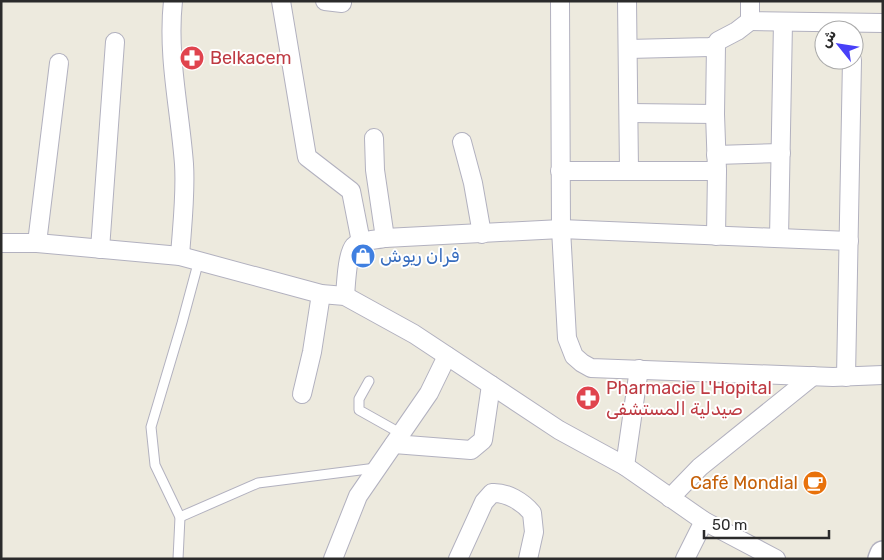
<svg xmlns="http://www.w3.org/2000/svg" width="884" height="560" font-family="Rubik,Vazirmatn,sans-serif">
  <style>
    .lines { fill: none; stroke-linecap: round; stroke-linejoin: round }
    .lane-casing { stroke: #b2b1bf; stroke-width: 11 }
    .street-casing { stroke: #b2b1bf; stroke-width: 20 }
    .secondary-casing { stroke: #b2b1bf; stroke-width: 28 }
    .lane { stroke: #fff; stroke-width: 9 }
    .street { stroke: #fff; stroke-width: 18 }
    .secondary { stroke: #fff; stroke-width: 25 }
    .labels { text-anchor: middle; dominant-baseline: central; stroke-width: 4; stroke-linejoin: round; paint-order: stroke }
    .health-label { font-size: 18px; fill: #be3a42; stroke: #fff; text-anchor: start }
    .shop-label { font-size: 18px; fill: #366cbe; stroke: #fff; text-anchor: start }
    .food-label { font-size: 18px; fill: #c56008; stroke: #fff; text-anchor: end }
  </style>
  <rect width="100%" height="100%" fill="#edeade"/>
  <g class="lines">
    <defs>
      <g id="lane">
        <polyline points="369,381 359,399 359,410 400,433"/>
        <polyline points="180,517 258,483 376,468"/>
        <polyline points="178,559 180,517 155,465 151,427 182,323 199,260"/>
      </g>
      <g id="street">
        <path d="M173,1C167,56 180,110 184,164C186,194 182,226 180,256"/>
        <polyline points="281,1 307,157 351,191 361,242"/>
        <polyline points="325,1 342,3"/>
        <polyline points="560,1 561,229 567,338 574,356 582,363 591,368 833,377 883,375"/>
        <polyline points="627,1 629,171"/>
        <polyline points="750,1 750,21 883,23"/>
        <polyline points="628,49 710,47 716,45 718,41 737,31 750,21"/>
        <polyline points="629,113 715,114"/>
        <polyline points="374,138 375,170 385,238"/>
        <polyline points="462,142 473,183 482,234"/>
        <polyline points="716,155 781,153"/>
        <polyline points="560,171 717,171 715,114 716,45"/>
        <polyline points="716,236 717,171"/>
        <polyline points="779,238 783,22"/>
        <polyline points="1,243 37,243 180,256 321,294 345,296 414,334 559,430 625,466 704,521 776,559"/>
        <polyline points="37,243 59,63"/>
        <polyline points="100,249 115,42"/>
        <path d="M345,296C346,285 347,254 354,246C360,240 376,240 385,238L561,229L849,241"/>
        <polyline points="846,377 852,60"/>
        <polyline points="302,394 312,352 321,294"/>
        <polyline points="394,444 471,450 483,440 491,385"/>
        <polyline points="625,466 639,369"/>
        <polyline points="670,498 700,467 813,376"/>
        <polyline points="333,559 358,496 429,393 447,356"/>
        <path d="M458,559L484,502L492,493C507,492 523,502 532,513L534,532L528,559"/>
        <polyline points="685,559 704,521"/>
      </g>
      <polyline id="secondary" points="881,559 883,554"/>
    </defs>
    <use href="#lane" class="lane-casing"/>
    <use href="#street" class="street-casing"/>
    <use href="#secondary" class="secondary-casing"/>
    <use href="#lane" class="lane"/>
    <use href="#street" class="street"/>
    <use href="#secondary" class="secondary"/>
  </g>
  <defs>
    <symbol id="pharmacy-disc" viewBox="-11 -11 22 22"><circle r="9.5" fill="#e0444e" stroke="#fff"/><path d="M-2-6h4v4h4v4h-4v4h-4v-4h-4v-4h4Z" fill="#fff"/></symbol>
    <symbol id="shop-disc" viewBox="-11 -11 22 22"><circle r="9.5" fill="#3f7fe0" stroke="#fff"/><path d="M-5-2.5h2.3a2.7 3.5 0 0 1 5.4 0H5L5.5 6h-11ZM-1.5-2.5h3a1.5 2.3 0 0 0-3 0Z" fill="#fff"/></symbol>
    <symbol id="cafe-disc" viewBox="-11 -11 22 22"><circle r="9.5" fill="#e8710a" stroke="#fff"/><path d="M-5.5-4.5H6V0H3Q3 3.5 0 3.5H-2.5Q-5.5 3.5-5.5 0ZM3-3.2v2h1.7v-2ZM-6 4.5H4V6H-6Z" fill="#fff"/></symbol>
  </defs>
  <g fill-rule="evenodd">
    <use href="#pharmacy-disc" x="178" y="44" width="28" height="28"/>
    <use href="#shop-disc" x="349" y="242" width="28" height="28"/>
    <use href="#pharmacy-disc" x="574" y="384" width="28" height="28"/>
    <use href="#cafe-disc" x="801" y="469" width="28" height="28"/>
  </g>
  <g class="labels">
    <g class="health-label">
      <text x="210" y="58">Belkacem</text>
      <text x="606" y="388">Pharmacie L'Hopital<tspan x="606" dy="21">صيدلية المستشفى</tspan></text>
    </g>
    <g class="shop-label">
      <text x="380" y="256">فران ريوش</text>
    </g>
    <g class="food-label">
      <text x="798" y="483">Café Mondial</text>
    </g>
  </g>
  <rect width="884" height="560" fill="none" stroke="#2b2b2b" stroke-width="5"/>
  <g transform="translate(839 45) rotate(300)"><circle r="24" fill="#ffffff" stroke="#aaaaaa"/>
  <path d="M0-4L9 19L0 12L-9 19Z" fill="#4840f8"/>
  <text y="-8" font-size="14" font-weight="bold" text-anchor="middle" fill="#2b2b2b">ش</text>
  </g>
  <path d="M704 530v8h125v-8" fill="none" stroke="#2b2b2b" stroke-width="2.5"/>
  <text x="712" y="530" font-size="15" fill="#2b2b2b" stroke="#ffffff" stroke-width="4" paint-order="stroke">50 m</text>
</svg>
